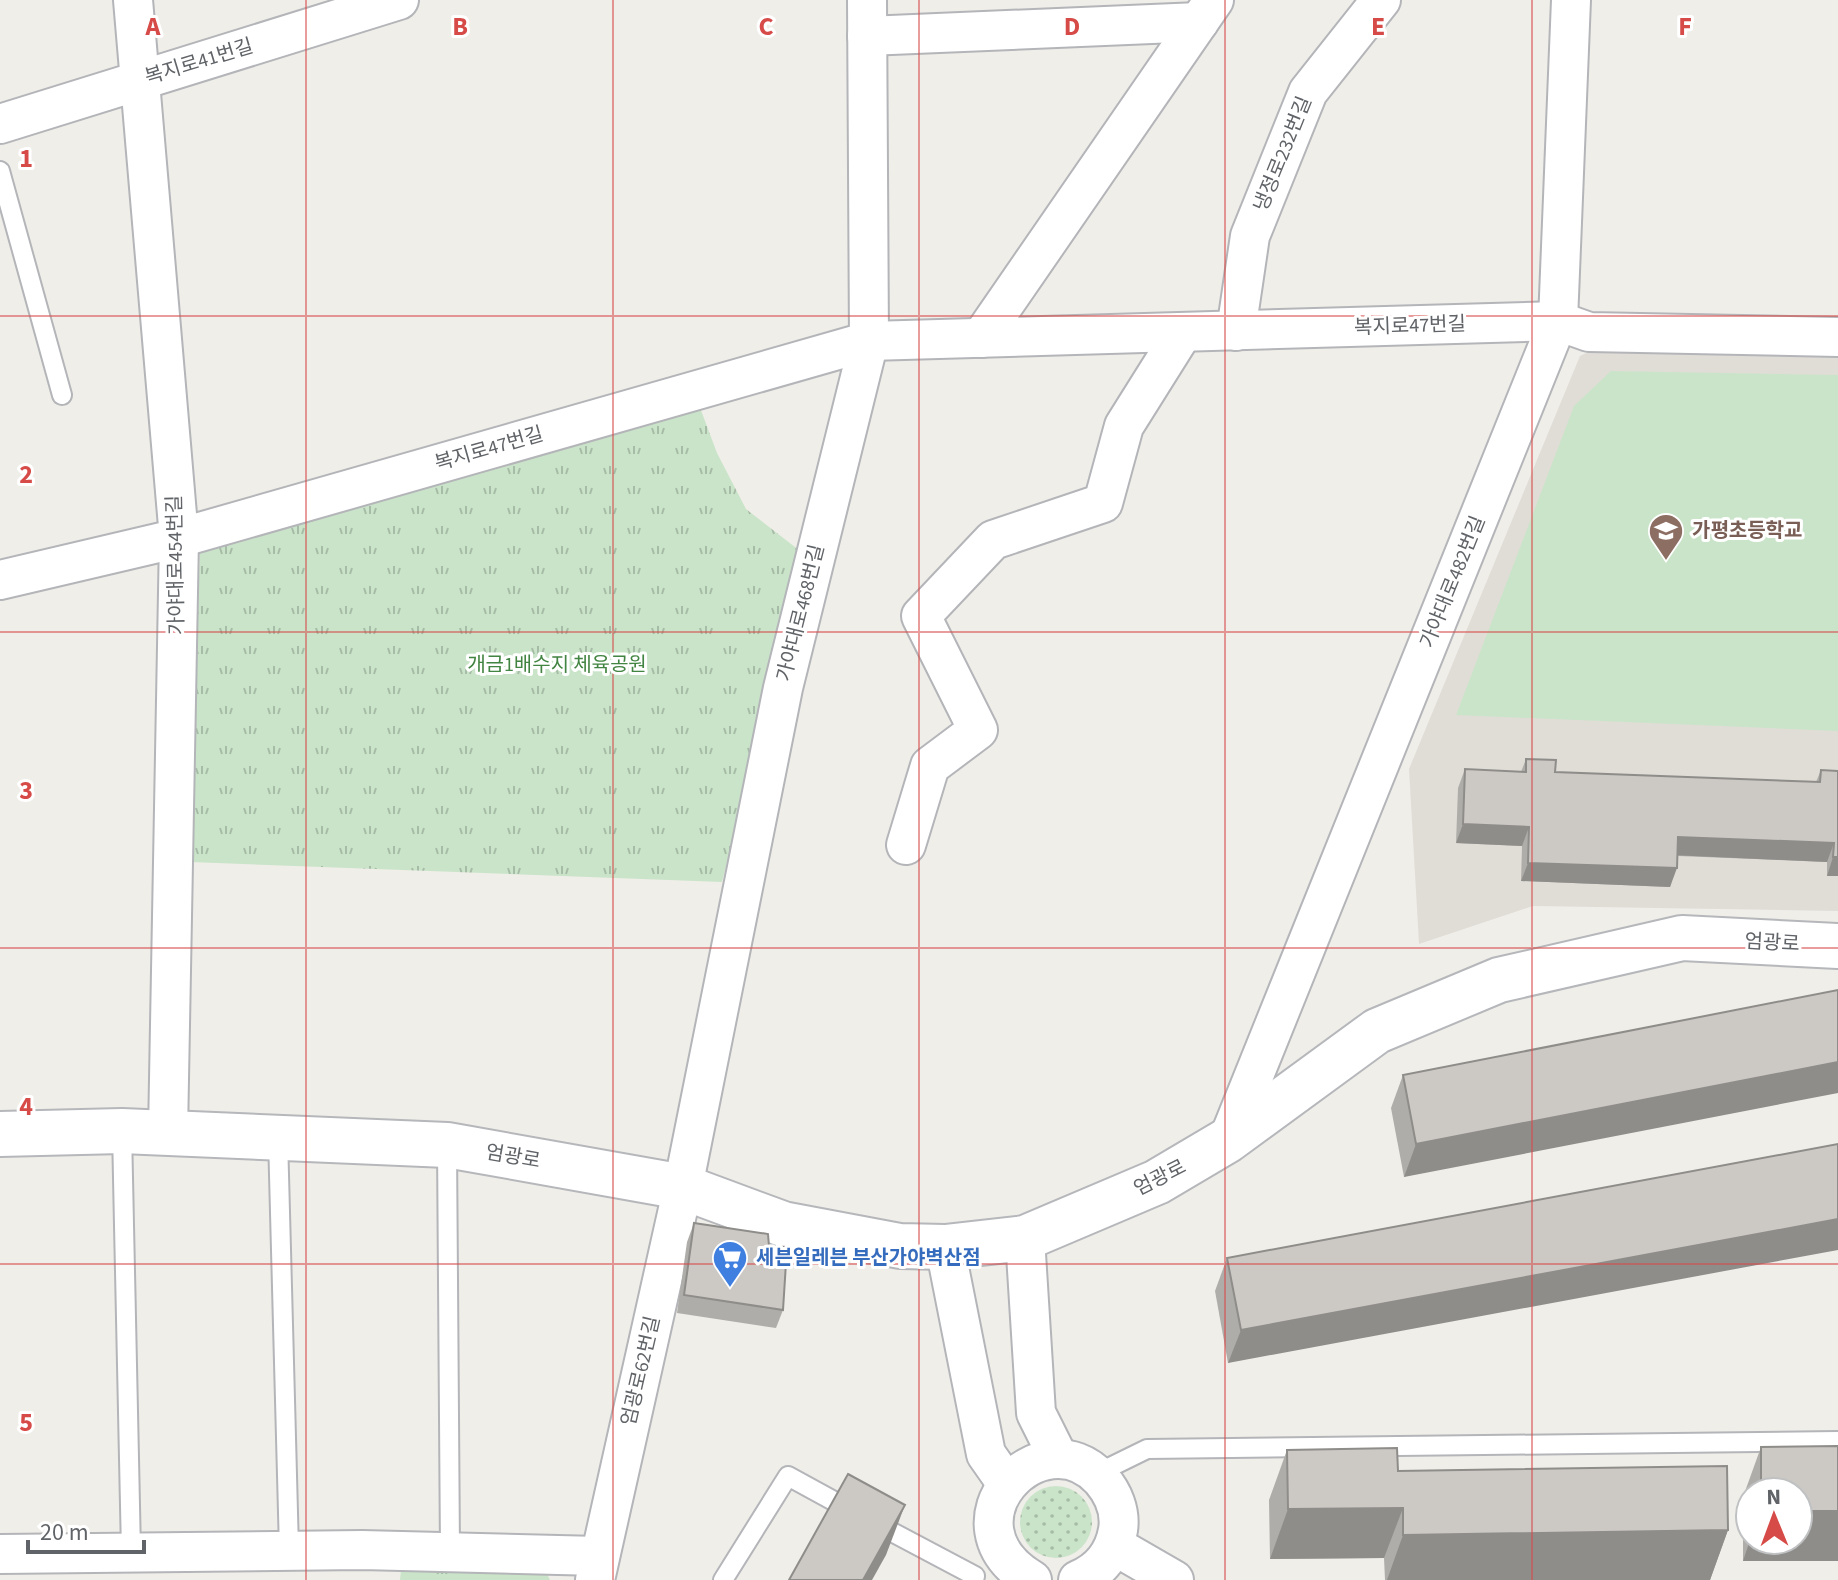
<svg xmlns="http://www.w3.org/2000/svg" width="1838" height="1580" font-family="'Source Sans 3','Noto Sans KR',sans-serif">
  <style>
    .education { fill: #e0ddd7 }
    .grass { fill: url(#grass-dots) }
    .park { fill: url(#park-tufts) }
    .pitch { fill: #cae4c9 }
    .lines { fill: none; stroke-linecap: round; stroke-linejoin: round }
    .lane-casing { stroke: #b4b5b9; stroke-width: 22 }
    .street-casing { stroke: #b4b5b9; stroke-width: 42 }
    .secondary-casing { stroke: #b5b7bb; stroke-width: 48 }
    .lane { stroke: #fff; stroke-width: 18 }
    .street { stroke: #fff; stroke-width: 38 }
    .secondary { stroke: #fff; stroke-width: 44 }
    .wall { fill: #afada9; fill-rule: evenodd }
    .shaded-wall { fill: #8f8d8a }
    .building { fill: #ccc9c5; stroke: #8f8d8a; stroke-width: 2 }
    .grid { fill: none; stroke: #d64b48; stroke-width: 2; stroke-opacity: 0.55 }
    .labels { text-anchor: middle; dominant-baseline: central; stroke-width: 6; stroke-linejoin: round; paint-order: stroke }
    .street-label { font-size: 20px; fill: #606367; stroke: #fff }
    .education-label { font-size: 20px; font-weight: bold; fill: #785e54; stroke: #fff; text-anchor: start }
    .park-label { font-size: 20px; fill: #428441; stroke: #fff }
    .shop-label { font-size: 20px; font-weight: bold; fill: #366cbe; stroke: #fff; text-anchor: start }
    .grid-label { font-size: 26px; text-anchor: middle; font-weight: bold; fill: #d64b48; stroke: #fff; stroke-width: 6; stroke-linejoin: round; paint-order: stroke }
  </style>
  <defs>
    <pattern id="grass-dots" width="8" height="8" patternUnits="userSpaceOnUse" patternTransform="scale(2)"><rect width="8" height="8" fill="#cae4c9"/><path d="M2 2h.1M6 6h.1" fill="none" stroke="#a7bca7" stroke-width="1.8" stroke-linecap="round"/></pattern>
    <pattern id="park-tufts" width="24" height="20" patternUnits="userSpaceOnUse" patternTransform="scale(2)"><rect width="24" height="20" fill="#cae4c9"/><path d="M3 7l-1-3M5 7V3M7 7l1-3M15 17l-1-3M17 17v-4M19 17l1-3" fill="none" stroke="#a7bca7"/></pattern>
  </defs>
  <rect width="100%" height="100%" fill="#f0eee9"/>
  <polygon class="education" points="1601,346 1838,351 1838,911 1533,906 1419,944 1409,769 1580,356"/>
  <circle class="grass" cx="1056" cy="1522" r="36"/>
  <g class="park">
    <polygon points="699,405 717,453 746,509 804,554 722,882 190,862 200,547"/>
    <polygon points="401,1570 547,1574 550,1580 400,1580"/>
  </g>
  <polygon class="pitch" points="1611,371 1838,375 1838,731 1456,715 1574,406"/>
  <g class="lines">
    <defs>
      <g id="lane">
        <polyline points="0,171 62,395"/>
        <polyline points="122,1131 131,1552"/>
        <polyline points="278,1137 289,1550"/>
        <polyline points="447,1145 450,1552"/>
        <polyline points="1096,1474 1147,1449 1838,1441"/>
        <polyline points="875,1523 975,1576 974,1580"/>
        <polyline points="723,1580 788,1476 852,1511"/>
      </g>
      <g id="street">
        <polyline points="133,0 179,538 168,1133"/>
        <polyline points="867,36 1199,22"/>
        <polyline points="0,124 399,0"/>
        <polyline points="1236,331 1250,236 1308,92 1381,0"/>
        <polyline points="981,338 1214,0"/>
        <polyline points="0,580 179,538 869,341 1558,321 1589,332 1838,337"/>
        <polyline points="906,845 930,766 978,730 921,616 993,540 1103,503 1124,426 1183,332"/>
        <polyline points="1228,1140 1558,321 1571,0"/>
        <polyline points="1025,1238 1036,1413 1059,1459"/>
        <polyline points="945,1247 986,1454 1007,1484"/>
        <polyline points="1115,1546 1174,1580"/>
        <polyline points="0,1554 362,1550 599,1556"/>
        <polyline points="595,1580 683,1187 783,688 869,341 867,0"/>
        <path d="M1032,1580C937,1523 1041,1414 1101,1479C1113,1493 1121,1511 1118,1530C1114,1553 1100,1571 1078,1580"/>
      </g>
      <polyline id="secondary" points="0,1134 122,1131 447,1145 683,1187 783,1224 900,1246 945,1247 1025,1238 1157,1182 1228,1140 1377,1031 1499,980 1682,938 1838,946"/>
    </defs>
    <use href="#lane" class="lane-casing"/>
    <use href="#street" class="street-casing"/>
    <use href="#secondary" class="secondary-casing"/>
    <use href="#lane" class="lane"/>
    <use href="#street" class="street"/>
    <use href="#secondary" class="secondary"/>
  </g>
  <g class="wall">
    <polygon points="1526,759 1555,772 1816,782 1821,770 1838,771 1838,876 1827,876 1827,862 1678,856 1670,887 1521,881 1522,846 1456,843 1458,788 1465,769 1521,772"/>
    <polygon points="1838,990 1404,1177 1391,1108 1403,1075"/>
    <polygon points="1838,1144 1228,1363 1215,1291 1227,1258"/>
    <polygon points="694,1223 769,1246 783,1310 776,1328 677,1313 687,1242"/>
    <path d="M1838,1446V1561H1743V1497L1761,1447ZM1750,1492H1798V1540H1750Z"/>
    <polygon points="1287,1450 1398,1471 1728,1530 1710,1580 1385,1580 1384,1558 1270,1559 1269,1500"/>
  </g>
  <g class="shaded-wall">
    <polygon points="1463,824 1529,827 1522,846 1456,843"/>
    <polygon points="1678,837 1834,843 1827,862 1671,855"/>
    <polygon points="1833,857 1838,857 1838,876 1827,876"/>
    <polygon points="1528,863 1677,868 1670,887 1521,881"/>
    <polygon points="1838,1062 1838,1093 1404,1177 1416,1144"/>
    <polygon points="1838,1219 1838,1250 1228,1363 1241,1330"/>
    <polygon points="905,1505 886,1555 872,1580 863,1580"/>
    <polygon points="1403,1508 1384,1558 1270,1559 1288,1509"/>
    <polygon points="1798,1511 1838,1511 1838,1561 1743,1561 1750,1540 1798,1540"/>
    <polygon points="1728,1530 1710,1580 1387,1580 1403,1535"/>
  </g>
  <g class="building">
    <polygon points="1526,759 1556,760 1555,772 1820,782 1821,770 1838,771 1838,857 1833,857 1834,843 1678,837 1677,868 1528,863 1529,827 1463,824 1465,769 1526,772"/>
    <polygon points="1838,990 1838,1062 1416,1144 1403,1075"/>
    <polygon points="1838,1144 1838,1219 1241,1330 1227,1258"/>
    <polygon points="694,1223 768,1234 769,1246 787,1247 783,1310 684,1295"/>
    <polygon points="1838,1446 1838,1511 1798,1511 1798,1492 1761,1492 1761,1447"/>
    <polygon points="1397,1448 1398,1471 1727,1466 1728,1530 1403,1535 1403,1508 1288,1509 1287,1450"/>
    <polygon points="848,1474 905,1505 863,1580 789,1580"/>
  </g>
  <path class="grid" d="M306,0V1580M613,0V1580M919,0V1580M1225,0V1580M1532,0V1580M0,316H1838M0,632H1838M0,948H1838M0,1264H1838"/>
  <defs>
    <symbol id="school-pin" viewBox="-11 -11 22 30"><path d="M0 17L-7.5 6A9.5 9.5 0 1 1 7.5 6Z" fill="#8d6e63" stroke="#fff"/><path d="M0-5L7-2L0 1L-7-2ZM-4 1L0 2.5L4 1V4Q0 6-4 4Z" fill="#fff"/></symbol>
    <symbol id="supermarket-pin" viewBox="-11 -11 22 30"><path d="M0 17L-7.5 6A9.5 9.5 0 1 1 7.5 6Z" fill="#3f7fe0" stroke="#fff"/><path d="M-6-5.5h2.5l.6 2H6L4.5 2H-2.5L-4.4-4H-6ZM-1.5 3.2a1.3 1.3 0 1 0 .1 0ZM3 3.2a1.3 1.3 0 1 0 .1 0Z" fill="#fff"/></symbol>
  </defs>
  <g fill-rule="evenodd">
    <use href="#school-pin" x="1646" y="511" width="40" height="54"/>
    <use href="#supermarket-pin" x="710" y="1238" width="40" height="54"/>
  </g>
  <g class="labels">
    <g class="street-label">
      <text transform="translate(199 62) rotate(-17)">복지로41번길</text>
      <text transform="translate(1283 154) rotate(-68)">냉정로232번길</text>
      <text transform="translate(1410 326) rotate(-2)">복지로47번길</text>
      <text transform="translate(489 449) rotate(-16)">복지로47번길</text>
      <text transform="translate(176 565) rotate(-91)">가야대로454번길</text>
      <text transform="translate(1453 582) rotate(-68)">가야대로482번길</text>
      <text transform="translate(801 613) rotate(-76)">가야대로468번길</text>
      <text transform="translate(1772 943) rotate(3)">엄광로</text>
      <text transform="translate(513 1157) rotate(10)">엄광로</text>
      <text transform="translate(1160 1178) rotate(-27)">엄광로</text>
      <text transform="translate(641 1371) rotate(-77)">엄광로62번길</text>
    </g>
    <g class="education-label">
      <text x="1692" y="531">가평초등학교</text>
    </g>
    <g class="park-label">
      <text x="557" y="665">개금1배수지 체육공원</text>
    </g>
    <g class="shop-label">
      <text x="756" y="1258">세븐일레븐 부산가야벽산점</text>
    </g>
  </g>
  <g class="grid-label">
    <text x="153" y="35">A</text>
    <text x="460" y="35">B</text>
    <text x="766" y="35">C</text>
    <text x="1072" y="35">D</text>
    <text x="1378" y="35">E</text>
    <text x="1685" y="35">F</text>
    <text x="26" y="167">1</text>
    <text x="26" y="483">2</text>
    <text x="26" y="799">3</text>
    <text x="26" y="1115">4</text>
    <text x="26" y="1431">5</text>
  </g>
  <g transform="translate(1774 1516) rotate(359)"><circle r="38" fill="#ffffff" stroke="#bfc1c2" stroke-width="2"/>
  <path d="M0-6L14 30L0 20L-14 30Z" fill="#d64b48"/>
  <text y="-12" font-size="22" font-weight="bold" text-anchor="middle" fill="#606367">N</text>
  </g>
  <path d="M28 1540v12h116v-12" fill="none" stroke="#606367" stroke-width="4"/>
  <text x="40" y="1540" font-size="24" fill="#606367" stroke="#ffffff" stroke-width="6" paint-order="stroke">20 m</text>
</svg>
